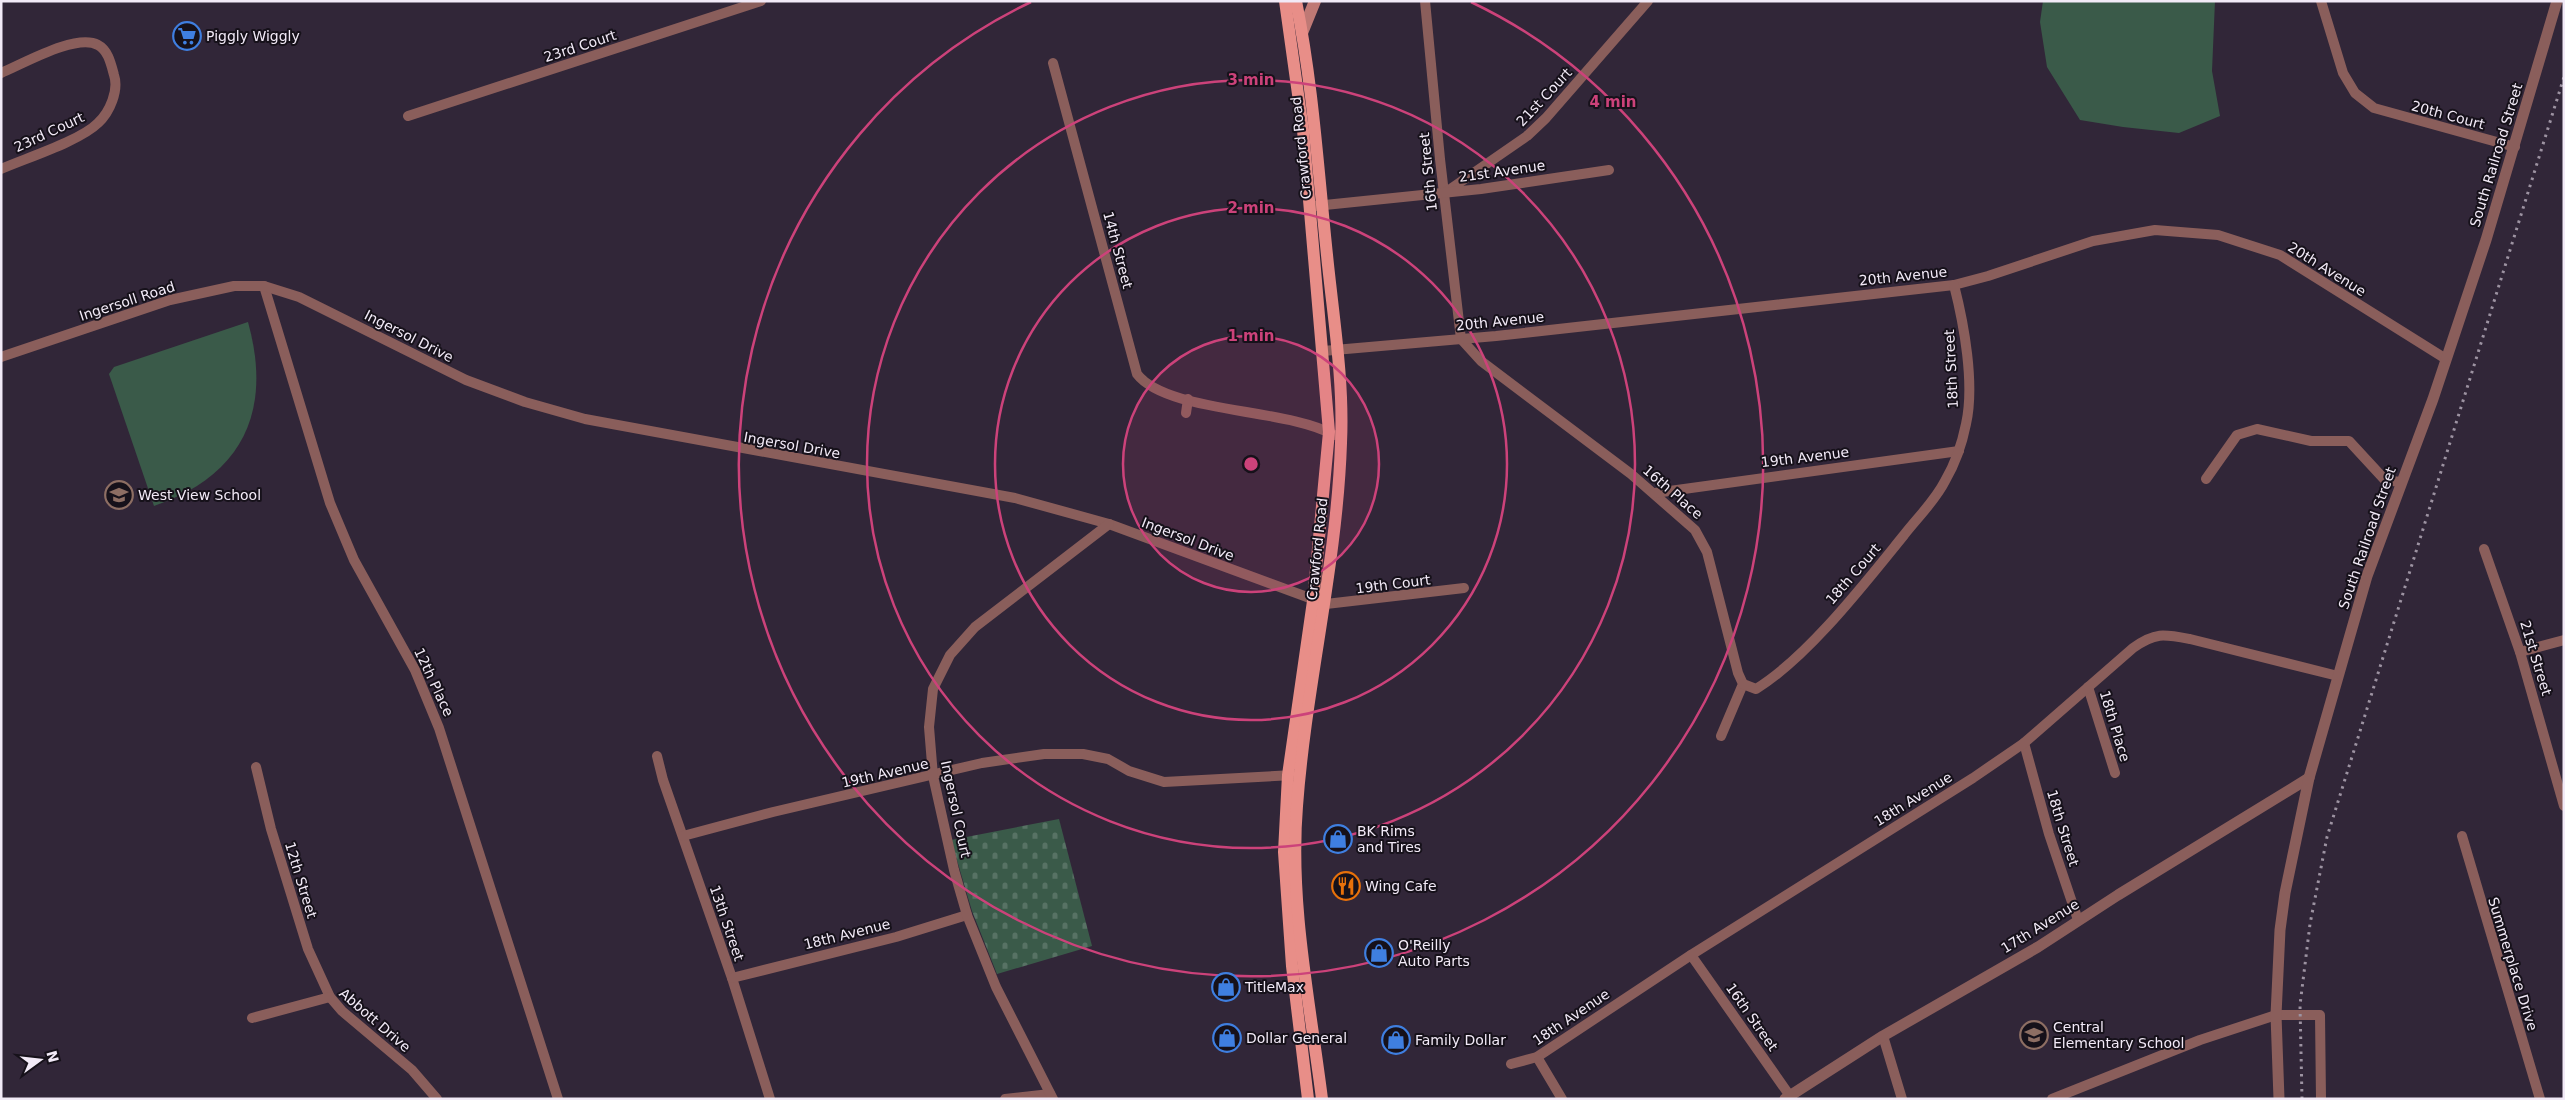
<svg xmlns="http://www.w3.org/2000/svg" width="2565" height="1100" font-family="'DejaVu Sans',sans-serif">
  <style>
    .cemetery { fill: url(#cemetery-stones) }
    .pitch { fill: #3a5a49 }
    .lines { fill: none; stroke-linecap: round; stroke-linejoin: round }
    .minor { stroke: #8a5e5b; stroke-width: 10 }
    .tertiary { stroke: #8a5e5b; stroke-width: 11 }
    .secondary { stroke: #bf7975; stroke-width: 12 }
    .primary { stroke: #e88e88; stroke-width: 12 }
    .rail { stroke: #9d93a2; stroke-width: 3; stroke-dasharray: 2.5 5; stroke-linecap: butt }
    .ring { fill: none; stroke: #cc427a; stroke-width: 2.5 }
    .labels { text-anchor: middle; dominant-baseline: central; stroke-width: 4; stroke-linejoin: round; paint-order: stroke }
    .poi-label { font-size: 14px; fill: #f2eaf7; stroke: #16111a; text-anchor: start }
    .street-label { font-size: 14px; fill: #f2eaf7; stroke: #16111a }
    .centre { fill: #cc427a; stroke: #16111a; stroke-width: 2.5 }
    .ring-label { font-size: 15px; text-anchor: middle; font-weight: bold; fill: #cc427a; stroke: #16111a; stroke-width: 4; stroke-linejoin: round; paint-order: stroke }
  </style>
  <defs>
    <pattern id="cemetery-stones" width="16" height="16" patternUnits="userSpaceOnUse" patternTransform="scale(1.25)"><rect width="16" height="16" fill="#3a5a49"/><path d="M2 7V4a2 2 0 0 1 4 0v3zM10 15v-3a2 2 0 0 1 4 0v3z" fill="#577264"/></pattern>
  </defs>
  <rect width="100%" height="100%" fill="#312638"/>
  <polygon class="cemetery" points="1059,819 1092,946 997,974 972,911 951,840"/>
  <g class="pitch">
    <polygon points="2043,1 2215,1 2212,71 2220,116 2179,133 2123,127 2080,120 2047,67 2040,22"/>
    <path d="M248,322C273,412 242,476 154,506L109,374L114,367Z"/>
  </g>
  <g class="lines">
    <g class="minor">
      <polyline points="1425,1 1440,159 1461,339 1481,361 1631,474 1695,530 1707,552 1738,673 1743,684 1721,736"/>
      <polyline points="2321,1 2343,73 2355,93 2374,108 2515,147"/>
      <path d="M1053,63L1137,374C1167,413 1287,408 1334,435"/>
      <path d="M1,73C23,64 76,33 98,45C108,50 111,64 114,75C119,90 110,112 98,123C80,141 26,158 1,169"/>
      <polyline points="408,116 761,1"/>
      <polyline points="1446,192 1527,136 1546,118 1648,1"/>
      <polyline points="1315,206 1481,189 1609,170"/>
      <polyline points="264,286 330,503 354,560 415,670 439,728 558,1099"/>
      <polyline points="1323,351 1496,336 1954,285 1988,276 2093,241 2155,230 2218,235 2280,255 2446,359"/>
      <polyline points="1,357 170,300 234,286 264,286 299,297 466,380 525,402 585,419 1015,498 1109,524 1326,604 1464,588"/>
      <polyline points="1186,413 1188,399"/>
      <polyline points="2206,479 2237,435 2257,429 2311,441 2349,441 2385,480 2400,482"/>
      <polyline points="1655,493 1959,451"/>
      <polyline points="2484,549 2520,652 2564,806"/>
      <polyline points="2520,652 2564,640"/>
      <path d="M1743,684L1756,689C1808,657 1865,583 1904,535C1917,518 1935,501 1945,481C1955,464 1962,444 1966,424C1975,384 1964,324 1954,285"/>
      <polyline points="2088,687 2115,773"/>
      <polyline points="2024,743 2049,834 2078,920"/>
      <polyline points="657,756 663,780 732,978 770,1099"/>
      <polyline points="256,767 271,829 308,949 330,997 342,1011 412,1070 437,1099"/>
      <polyline points="683,836 773,812 982,763 1044,754 1083,754 1108,759 1129,771 1164,782 1294,775"/>
      <polyline points="2462,836 2540,1099"/>
      <polyline points="1691,955 1790,1096"/>
      <polyline points="732,978 896,937 967,915"/>
      <polyline points="252,1018 330,997"/>
      <polyline points="1883,1036 1902,1099"/>
      <polyline points="1537,1057 1562,1099"/>
      <path d="M1511,1064L1537,1057L1691,955L1973,778L2024,743L2133,648C2155,632 2164,634 2190,639L2338,676"/>
      <polyline points="1005,1099 1050,1094"/>
      <polyline points="1053,1099 996,987 967,915 954,870 933,776 929,727 933,689 950,655 975,627 1109,524"/>
      <polyline points="2052,1099 2200,1040 2276,1015 2320,1015 2321,1099"/>
    </g>
    <g class="tertiary">
      <polyline points="1785,1099 1883,1036 2038,947 2118,895 2309,778"/>
      <polyline points="2279,1099 2276,1015 2280,930 2285,893 2309,778 2367,576 2433,399 2486,240 2557,1"/>
    </g>
    <polyline class="secondary" points="1302,33 1315,1"/>
    <g class="primary">
      <polyline points="1285,1 1303,130 1329,432 1313,601 1288,775 1284,852 1292,966 1308,1099"/>
      <path d="M1296,1C1313,85 1318,170 1327,255C1333,316 1344,380 1341,443C1337,565 1306,684 1297,806C1289,903 1310,1003 1322,1099"/>
    </g>
    <polyline class="rail" points="2302,1099 2300,1005 2310,924 2327,837 2564,77"/>
  </g>
  <circle cx="1251" cy="464" r="128" fill="#cc427a" fill-opacity=".12"/>
  <g class="ring">
    <circle cx="1251" cy="464" r="128"/>
    <circle cx="1251" cy="464" r="256"/>
    <circle cx="1251" cy="464" r="384"/>
    <path d="M1471 2A512 512 0 1 1 1031 2"/>
  </g>
  <defs>
    <symbol id="supermarket-ring" viewBox="-11 -11 22 22"><circle r="9.5" fill="#16111a" stroke="#3f7fe0" stroke-width="1.5"/><path d="M-6-5.5h2.5l.6 2H6L4.5 2H-2.5L-4.4-4H-6ZM-1.5 3.2a1.3 1.3 0 1 0 .1 0ZM3 3.2a1.3 1.3 0 1 0 .1 0Z" fill="#3f7fe0"/></symbol>
    <symbol id="school-ring" viewBox="-11 -11 22 22"><circle r="9.5" fill="#16111a" stroke="#8d6e63" stroke-width="1.5"/><path d="M0-5L7-2L0 1L-7-2ZM-4 1L0 2.5L4 1V4Q0 6-4 4Z" fill="#8d6e63"/></symbol>
    <symbol id="shop-ring" viewBox="-11 -11 22 22"><circle r="9.5" fill="#16111a" stroke="#3f7fe0" stroke-width="1.5"/><path d="M-5-2.5h2.3a2.7 3.5 0 0 1 5.4 0H5L5.5 6h-11ZM-1.5-2.5h3a1.5 2.3 0 0 0-3 0Z" fill="#3f7fe0"/></symbol>
    <symbol id="restaurant-ring" viewBox="-11 -11 22 22"><circle r="9.5" fill="#16111a" stroke="#e8710a" stroke-width="1.5"/><path d="M-5-6h1v4h1v-4h1v4h1v-4h1v5L-1.5 .5V6h-2V.5L-5-1ZM5-6V6H3V1.5H1.5Q1.5-4 5-6Z" fill="#e8710a"/></symbol>
  </defs>
  <g fill-rule="evenodd">
    <use href="#supermarket-ring" x="171" y="20" width="32" height="32"/>
    <use href="#school-ring" x="103" y="479" width="32" height="32"/>
    <use href="#shop-ring" x="1322" y="823" width="32" height="32"/>
    <use href="#restaurant-ring" x="1330" y="870" width="32" height="32"/>
    <use href="#shop-ring" x="1363" y="937" width="32" height="32"/>
    <use href="#shop-ring" x="1210" y="971" width="32" height="32"/>
    <use href="#school-ring" x="2018" y="1019" width="32" height="32"/>
    <use href="#shop-ring" x="1211" y="1022" width="32" height="32"/>
    <use href="#shop-ring" x="1380" y="1024" width="32" height="32"/>
  </g>
  <g class="labels">
    <g class="poi-label">
      <text x="206" y="36">Piggly Wiggly</text>
      <text x="138" y="495">West View School</text>
      <text x="1357" y="831">BK Rims<tspan x="1357" dy="16">and Tires</tspan></text>
      <text x="1365" y="886">Wing Cafe</text>
      <text x="1398" y="945">O'Reilly<tspan x="1398" dy="16">Auto Parts</tspan></text>
      <text x="1245" y="987">TitleMax</text>
      <text x="2053" y="1027">Central<tspan x="2053" dy="16">Elementary School</tspan></text>
      <text x="1246" y="1038">Dollar General</text>
      <text x="1415" y="1040">Family Dollar</text>
    </g>
    <g class="street-label">
      <text transform="translate(580 46) rotate(-18)">23rd Court</text>
      <text transform="translate(1544 97) rotate(-47)">21st Court</text>
      <text transform="translate(2448 115) rotate(15)">20th Court</text>
      <text transform="translate(49 132) rotate(-25)">23rd Court</text>
      <text transform="translate(1301 148) rotate(-96)">Crawford Road</text>
      <text transform="translate(2496 155) rotate(-73)">South Railroad Street</text>
      <text transform="translate(1502 171) rotate(-8)">21st Avenue</text>
      <text transform="translate(1428 172) rotate(-96)">16th Street</text>
      <text transform="translate(1118 250) rotate(75)">14th Street</text>
      <text transform="translate(2327 269) rotate(32)">20th Avenue</text>
      <text transform="translate(1903 276) rotate(-6)">20th Avenue</text>
      <text transform="translate(127 301) rotate(-18)">Ingersoll Road</text>
      <text transform="translate(1500 321) rotate(-6)">20th Avenue</text>
      <text transform="translate(409 336) rotate(27)">Ingersol Drive</text>
      <text transform="translate(1951 369) rotate(-93)">18th Street</text>
      <text transform="translate(792 445) rotate(10)">Ingersol Drive</text>
      <text transform="translate(1805 457) rotate(-7)">19th Avenue</text>
      <text transform="translate(1673 492) rotate(41)">16th Place</text>
      <text transform="translate(2367 538) rotate(-71)">South Railroad Street</text>
      <text transform="translate(1188 539) rotate(21)">Ingersol Drive</text>
      <text transform="translate(1317 549) rotate(-84)">Crawford Road</text>
      <text transform="translate(1853 574) rotate(-49)">18th Court</text>
      <text transform="translate(1393 584) rotate(-7)">19th Court</text>
      <text transform="translate(2536 658) rotate(73)">21st Street</text>
      <text transform="translate(434 682) rotate(65)">12th Place</text>
      <text transform="translate(2115 726) rotate(73)">18th Place</text>
      <text transform="translate(885 773) rotate(-13)">19th Avenue</text>
      <text transform="translate(1913 799) rotate(-32)">18th Avenue</text>
      <text transform="translate(956 809) rotate(78)">Ingersol Court</text>
      <text transform="translate(2063 828) rotate(73)">18th Street</text>
      <text transform="translate(301 880) rotate(73)">12th Street</text>
      <text transform="translate(727 923) rotate(71)">13th Street</text>
      <text transform="translate(2040 926) rotate(-32)">17th Avenue</text>
      <text transform="translate(847 934) rotate(-14)">18th Avenue</text>
      <text transform="translate(2513 964) rotate(73)">Summerplace Drive</text>
      <text transform="translate(1571 1017) rotate(-34)">18th Avenue</text>
      <text transform="translate(1752 1017) rotate(55)">16th Street</text>
      <text transform="translate(375 1020) rotate(41)">Abbott Drive</text>
    </g>
  </g>
  <circle cx="1251" cy="464" r="8" class="centre"/>
  <g class="ring-label">
    <text x="1251" y="85">3 min</text>
    <text x="1613" y="107">4 min</text>
    <text x="1251" y="213">2 min</text>
    <text x="1251" y="341">1 min</text>
  </g>
  <rect width="2565" height="1100" fill="none" stroke="#f2eaf7" stroke-width="5"/>
  <g transform="translate(40 1060) rotate(75)" stroke="#16111a" stroke-width="4" paint-order="stroke">
  <path d="M0-4L9 19L0 12L-9 19Z" fill="#f2eaf7"/>
  <text y="-8" font-size="14" font-weight="bold" text-anchor="middle" fill="#f2eaf7">N</text>
  </g>
</svg>
